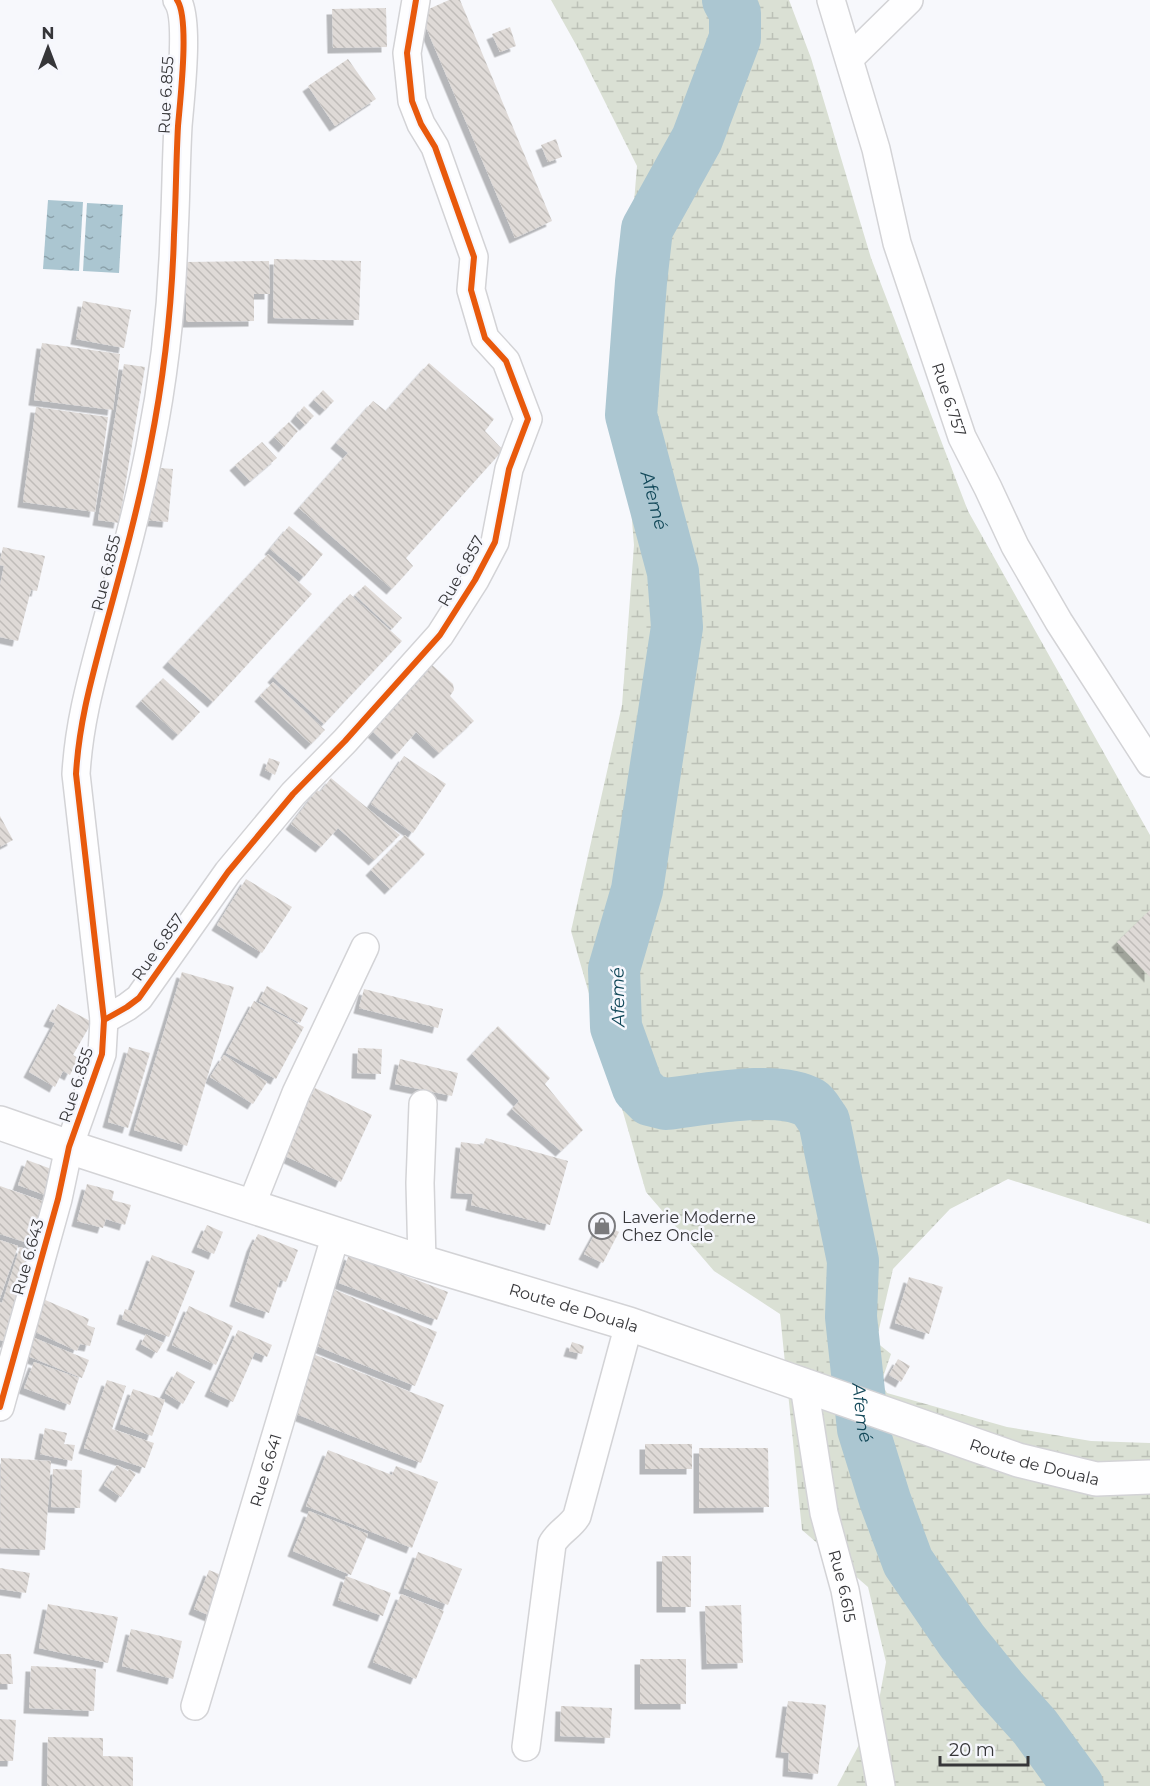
<svg xmlns="http://www.w3.org/2000/svg" width="1150" height="1786" font-family="Montserrat,sans-serif">
  <style>
    .wetland { fill: url(#wetland-marsh) }
    .water { fill: url(#water-ripples) }
    .lines { fill: none; stroke-linecap: round; stroke-linejoin: round }
    .river { stroke: #abc6d1; stroke-width: 52 }
    .building { fill: url(#building-back-hatch); filter: url(#shadow) }
    .minor-casing { stroke: #d3d3d6; stroke-width: 30 }
    .trunk-casing { stroke: #d3d3d6; stroke-width: 36 }
    .minor { stroke: #fefeff; stroke-width: 27 }
    .trunk { stroke: #fefeff; stroke-width: 33 }
    .cycleway-casing { stroke: #f6f7fd; stroke-width: 10 }
    .cycleway { stroke: #e8590c; stroke-width: 6 }
    .labels { text-anchor: middle; dominant-baseline: central; stroke-width: 5; stroke-linejoin: round; paint-order: stroke }
    .street-label { font-size: 16px; fill: #363639; stroke: #f6f7fd }
    .poi-label { font-size: 16px; fill: #363639; stroke: #f6f7fd; text-anchor: start }
    .water-label { font-size: 18px; font-style: italic; fill: #124859; stroke: #f6f7fd }
  </style>
  <defs>
    <pattern id="wetland-marsh" width="20" height="14" patternUnits="userSpaceOnUse" patternTransform="scale(1.5)"><rect width="20" height="14" fill="#dae0d4"/><path d="M1 5h8M5 5V1M11 12h8M15 12V8" fill="none" stroke="#bcc1b7"/></pattern>
    <pattern id="water-ripples" width="26" height="14" patternUnits="userSpaceOnUse" patternTransform="scale(1.5)"><rect width="26" height="14" fill="#abc6d1"/><path d="M2 4q2-2 4 0t4 0M15 11q2-2 4 0t4 0" fill="none" stroke="#8ca2ab"/></pattern>
    <pattern id="building-back-hatch" width="6" height="6" patternUnits="userSpaceOnUse" patternTransform="scale(1.5)"><rect width="6" height="6" fill="#dfdad7"/><path d="M-1 5l2 2M0 0l6 6M5-1l2 2" fill="none" stroke="#c0bcb9"/></pattern>
    <filter id="shadow"><feDropShadow dx="-5.5" dy="5.5" stdDeviation="0" flood-color="#0004"/></filter>
  </defs>
  <rect width="100%" height="100%" fill="#f7f8fc"/>
  <polygon class="wetland" points="551,0 789,0 811,58 871,258 968,511 1150,835 1150,1224 1008,1179 950,1209 893,1269 876,1342 891,1354 881,1383 887,1393 1007,1427 1091,1441 1150,1443 1150,1786 837,1786 877,1711 886,1662 868,1587 802,1530 780,1314 714,1271 646,1192 571,931 622,705 634,545 620,372 637,166 579,50"/>
  <g class="water">
    <polygon points="48,200 83,202 79,271 43,269"/>
    <polygon points="87,203 123,205 119,273 83,271"/>
  </g>
  <g class="lines">
    <path class="river" id="s1" d="M728,0L735,13V38L697,139L647,229L641,282L631,415L673,572L677,627L637,890L614,969L616,1027L638,1088L650,1100L666,1104C702,1100 779,1084 810,1103C815,1106 820,1116 824,1121L853,1261L851,1317L863,1429L885,1500L908,1562L962,1641L1001,1689L1035,1727L1078,1786"/>
  </g>
  <g class="building">
    <polygon points="449,0 460,0 552,221 515,238 420,13"/>
    <polygon points="386,8 387,47 333,48 332,9"/>
    <polygon points="510,27 516,46 500,52 492,34"/>
    <polygon points="348,59 376,99 335,126 308,86"/>
    <polygon points="556,139 562,157 548,162 541,145"/>
    <polygon points="274,259 361,261 359,320 273,318"/>
    <polygon points="269,261 270,294 254,294 254,321 186,322 186,262"/>
    <polygon points="83,301 131,310 124,348 76,339"/>
    <polygon points="42,343 120,354 113,410 34,400"/>
    <polygon points="429,363 494,419 485,431 503,450 406,558 413,566 392,589 299,508 348,453 336,443 373,401 386,411"/>
    <polygon points="124,364 145,367 119,523 98,520"/>
    <polygon points="323,390 334,401 325,410 314,400"/>
    <polygon points="304,406 314,416 305,425 296,416"/>
    <polygon points="36,407 108,417 95,512 23,502"/>
    <polygon points="289,422 298,431 284,447 274,437"/>
    <polygon points="262,442 277,458 250,481 235,465"/>
    <polygon points="148,467 173,469 168,522 144,520"/>
    <polygon points="289,526 323,554 304,577 270,549"/>
    <polygon points="3,547 45,556 37,591 31,590 18,641 0,637 0,585 4,566 0,565 0,561"/>
    <polygon points="268,554 312,594 213,702 168,662"/>
    <polygon points="365,585 402,618 392,629 355,595"/>
    <polygon points="350,594 402,641 324,724 273,677"/>
    <polygon points="431,664 453,684 454,690 450,696 474,721 439,753 416,732 397,754 372,731"/>
    <polygon points="163,678 200,712 178,735 141,701"/>
    <polygon points="273,682 325,730 311,744 260,696"/>
    <polygon points="404,756 446,784 413,833 371,804"/>
    <polygon points="269,758 280,762 275,775 265,770"/>
    <polygon points="331,778 400,835 374,860 338,828 321,847 291,824 317,790 320,792"/>
    <polygon points="0,816 13,840 0,847"/>
    <polygon points="405,835 425,854 390,889 371,870"/>
    <polygon points="246,879 292,907 262,953 217,925"/>
    <polygon points="1150,910 1150,977 1117,942"/>
    <polygon points="182,972 234,987 187,1146 134,1130"/>
    <polygon points="267,986 308,1008 300,1023 259,1001"/>
    <polygon points="364,989 443,1009 438,1028 359,1008"/>
    <polygon points="254,1001 304,1027 276,1079 226,1053"/>
    <polygon points="58,1004 92,1022 73,1055 78,1058 70,1075 63,1071 55,1087 29,1072 55,1023 49,1021"/>
    <polygon points="498,1026 550,1078 545,1084 583,1130 561,1151 512,1109 519,1101 472,1054"/>
    <polygon points="129,1047 150,1053 128,1128 108,1122"/>
    <polygon points="358,1048 382,1049 381,1074 357,1073"/>
    <polygon points="224,1055 267,1082 253,1104 210,1077"/>
    <polygon points="400,1059 458,1073 452,1096 395,1084"/>
    <polygon points="315,1088 372,1115 341,1182 283,1155"/>
    <polygon points="486,1138 568,1161 550,1225 471,1205 473,1194 456,1193 461,1142 483,1145"/>
    <polygon points="27,1160 62,1173 53,1198 18,1185"/>
    <polygon points="87,1184 114,1191 112,1200 131,1205 125,1225 106,1219 103,1228 77,1221"/>
    <polygon points="0,1186 48,1203 34,1245 0,1234"/>
    <polygon points="601,1223 619,1232 603,1263 584,1254"/>
    <polygon points="207,1225 223,1232 214,1254 197,1247"/>
    <polygon points="258,1234 298,1250 286,1282 280,1280 269,1313 235,1301 252,1246"/>
    <polygon points="0,1240 18,1246 0,1298"/>
    <polygon points="20,1247 41,1254 12,1344 0,1340 0,1302 2,1303"/>
    <polygon points="349,1254 448,1292 437,1320 339,1283"/>
    <polygon points="152,1255 195,1271 169,1337 122,1319 125,1309 131,1311"/>
    <polygon points="909,1277 943,1287 929,1334 895,1323"/>
    <polygon points="335,1290 437,1332 415,1386 312,1344"/>
    <polygon points="43,1299 89,1319 87,1325 95,1328 90,1346 80,1344 77,1351 31,1330"/>
    <polygon points="189,1306 233,1326 216,1365 172,1345"/>
    <polygon points="238,1330 272,1345 267,1357 255,1352 233,1402 210,1391"/>
    <polygon points="146,1334 163,1343 157,1353 141,1344"/>
    <polygon points="32,1337 89,1360 82,1378 25,1355"/>
    <polygon points="572,1342 584,1346 582,1354 569,1351"/>
    <polygon points="313,1354 444,1405 421,1463 291,1412"/>
    <polygon points="898,1359 910,1366 901,1382 889,1375"/>
    <polygon points="34,1362 79,1378 70,1405 24,1388"/>
    <polygon points="177,1371 195,1382 183,1404 165,1393"/>
    <polygon points="107,1380 126,1386 112,1429 154,1443 145,1468 84,1448"/>
    <polygon points="133,1389 165,1400 152,1436 120,1424"/>
    <polygon points="45,1428 67,1433 64,1444 75,1445 72,1461 40,1454"/>
    <rect x="645" y="1444" width="47" height="25"/>
    <polygon points="699,1448 768,1448 769,1507 699,1508"/>
    <polygon points="328,1450 392,1475 396,1466 438,1482 412,1548 306,1506"/>
    <polygon points="1,1458 51,1461 45,1550 0,1548"/>
    <polygon points="117,1465 128,1471 129,1469 136,1474 121,1497 104,1485"/>
    <polygon points="53,1469 82,1470 80,1508 51,1507"/>
    <polygon points="309,1511 368,1534 351,1575 293,1551"/>
    <polygon points="418,1552 462,1569 448,1605 404,1588"/>
    <rect x="662" y="1556" width="29" height="51"/>
    <polygon points="0,1568 30,1573 26,1593 0,1589"/>
    <polygon points="209,1570 226,1577 211,1616 194,1609"/>
    <polygon points="346,1576 391,1593 383,1616 338,1600"/>
    <polygon points="401,1594 444,1611 416,1679 373,1662"/>
    <polygon points="48,1604 118,1617 108,1663 39,1648"/>
    <polygon points="741,1605 743,1663 707,1664 705,1606"/>
    <polygon points="131,1629 182,1641 173,1679 122,1666"/>
    <polygon points="0,1654 11,1654 13,1684 0,1684"/>
    <rect x="640" y="1659" width="46" height="45"/>
    <polygon points="31,1666 96,1669 94,1711 29,1708"/>
    <polygon points="788,1701 826,1705 818,1774 788,1771 789,1753 781,1752"/>
    <polygon points="561,1706 612,1708 610,1738 560,1736"/>
    <polygon points="0,1719 16,1720 13,1761 0,1761"/>
    <polygon points="48,1737 103,1738 103,1756 133,1757 133,1786 47,1786"/>
  </g>
  <g class="lines">
    <defs>
      <g id="minor">
        <path id="s2" d="M831,0L876,149L897,243L962,437L988,488L1015,546L1059,622L1150,763"/>
        <polyline points="850,58 909,0"/>
        <polyline points="104,1020 127,1007 139,998 228,872 293,794 345,741 440,635 475,580 495,542 509,469 528,419 506,361 485,338 471,290 474,257 435,147 421,124 412,101 407,53 416,0"/>
        <polyline points="251,1206 296,1093 365,947"/>
        <polyline points="422,1262 420,1183 423,1104"/>
        <path id="s3" d="M804,1386L824,1513L845,1590L881,1786"/>
        <path d="M0,1407L58,1199L69,1147L102,1054L104,1020L76,774C79,723 91,681 104,632C121,570 138,509 150,447C164,377 172,305 174,235C176,198 176,162 178,126C180,101 190,18 177,0"/>
        <path id="s4" d="M195,1706L336,1234"/>
        <path d="M526,1747L552,1544C558,1532 571,1527 577,1516L629,1324"/>
      </g>
      <g id="trunk">
        <path id="s5" d="M0,1123L69,1147L422,1262L629,1324L1018,1460L1096,1479L1150,1477"/>
      </g>
    </defs>
    <use href="#minor" class="minor-casing"/>
    <use href="#trunk" class="trunk-casing"/>
    <use href="#minor" class="minor"/>
    <use href="#trunk" class="trunk"/>
    <defs>
      <g id="cycleway">
        <polyline points="104,1020 127,1007 139,998 228,872 293,794 345,741 440,635 475,580 495,542 509,469 528,419 506,361 485,338 471,290 474,257 435,147 421,124 412,101 407,53 416,0"/>
        <path d="M0,1407L58,1199L69,1147L102,1054L104,1020L76,774C79,723 91,681 104,632C121,570 138,509 150,447C164,377 172,305 174,235C176,198 176,162 178,126C180,101 190,18 177,0"/>
      </g>
    </defs>
    <use href="#cycleway" class="cycleway-casing"/>
    <use href="#cycleway" class="cycleway"/>
  </g>
  <defs>
    <symbol id="shop-ring" viewBox="-11 -11 22 22"><circle r="9.5" fill="#f6f7fd" stroke="#7a7a7d" stroke-width="1.5"/><path d="M-5-2.5h2.3a2.7 3.5 0 0 1 5.4 0H5L5.5 6h-11ZM-1.5-2.5h3a1.5 2.3 0 0 0-3 0Z" fill="#7a7a7d"/></symbol>
  </defs>
  <g fill-rule="evenodd">
    <use href="#shop-ring" x="587" y="1211" width="30" height="30"/>
  </g>
  <g class="labels">
    <g class="street-label">
      <text transform="translate(166 95) rotate(-87)">Rue 6.855</text>
      <text stroke="none"><textPath href="#s2" startOffset="417">Rue 6.757</textPath></text>
      <text transform="translate(461 571) rotate(-61)">Rue 6.857</text>
      <text transform="translate(106 573) rotate(-76)">Rue 6.855</text>
      <text transform="translate(158 947) rotate(-55)">Rue 6.857</text>
      <text transform="translate(76 1085) rotate(-72)">Rue 6.855</text>
      <text transform="translate(28 1257) rotate(-74)">Rue 6.643</text>
      <text stroke="none"><textPath href="#s5" startOffset="603">Route de Douala</textPath></text>
      <text stroke="none"><textPath href="#s5" startOffset="1089">Route de Douala</textPath></text>
      <text stroke="none"><textPath href="#s4" startOffset="246">Rue 6.641</textPath></text>
      <text stroke="none"><textPath href="#s3" startOffset="204">Rue 6.615</textPath></text>
    </g>
    <g class="poi-label">
      <text x="622" y="1217">Laverie Moderne<tspan x="622" dy="18">Chez Oncle</tspan></text>
    </g>
    <g class="water-label">
      <text stroke="none"><textPath href="#s1" startOffset="526">Afemé</textPath></text>
      <text transform="translate(618 997) rotate(-91)">Afemé</text>
      <text stroke="none"><textPath href="#s1" startOffset="1624">Afemé</textPath></text>
    </g>
  </g>
  <g transform="translate(48 48)" stroke="#f6f7fd" stroke-width="4.5" paint-order="stroke">
  <path d="M0-4.5L10 22L0 15L-10 22Z" fill="#363639"/>
  <text y="-9" font-size="16" font-weight="bold" text-anchor="middle" fill="#363639">N</text>
  </g>
  <path d="M940 1756v9h88v-9" fill="none" stroke="#363639" stroke-width="3"/>
  <text x="949" y="1756" font-size="18" fill="#363639" stroke="#f6f7fd" stroke-width="4.5" paint-order="stroke">20 m</text>
</svg>
